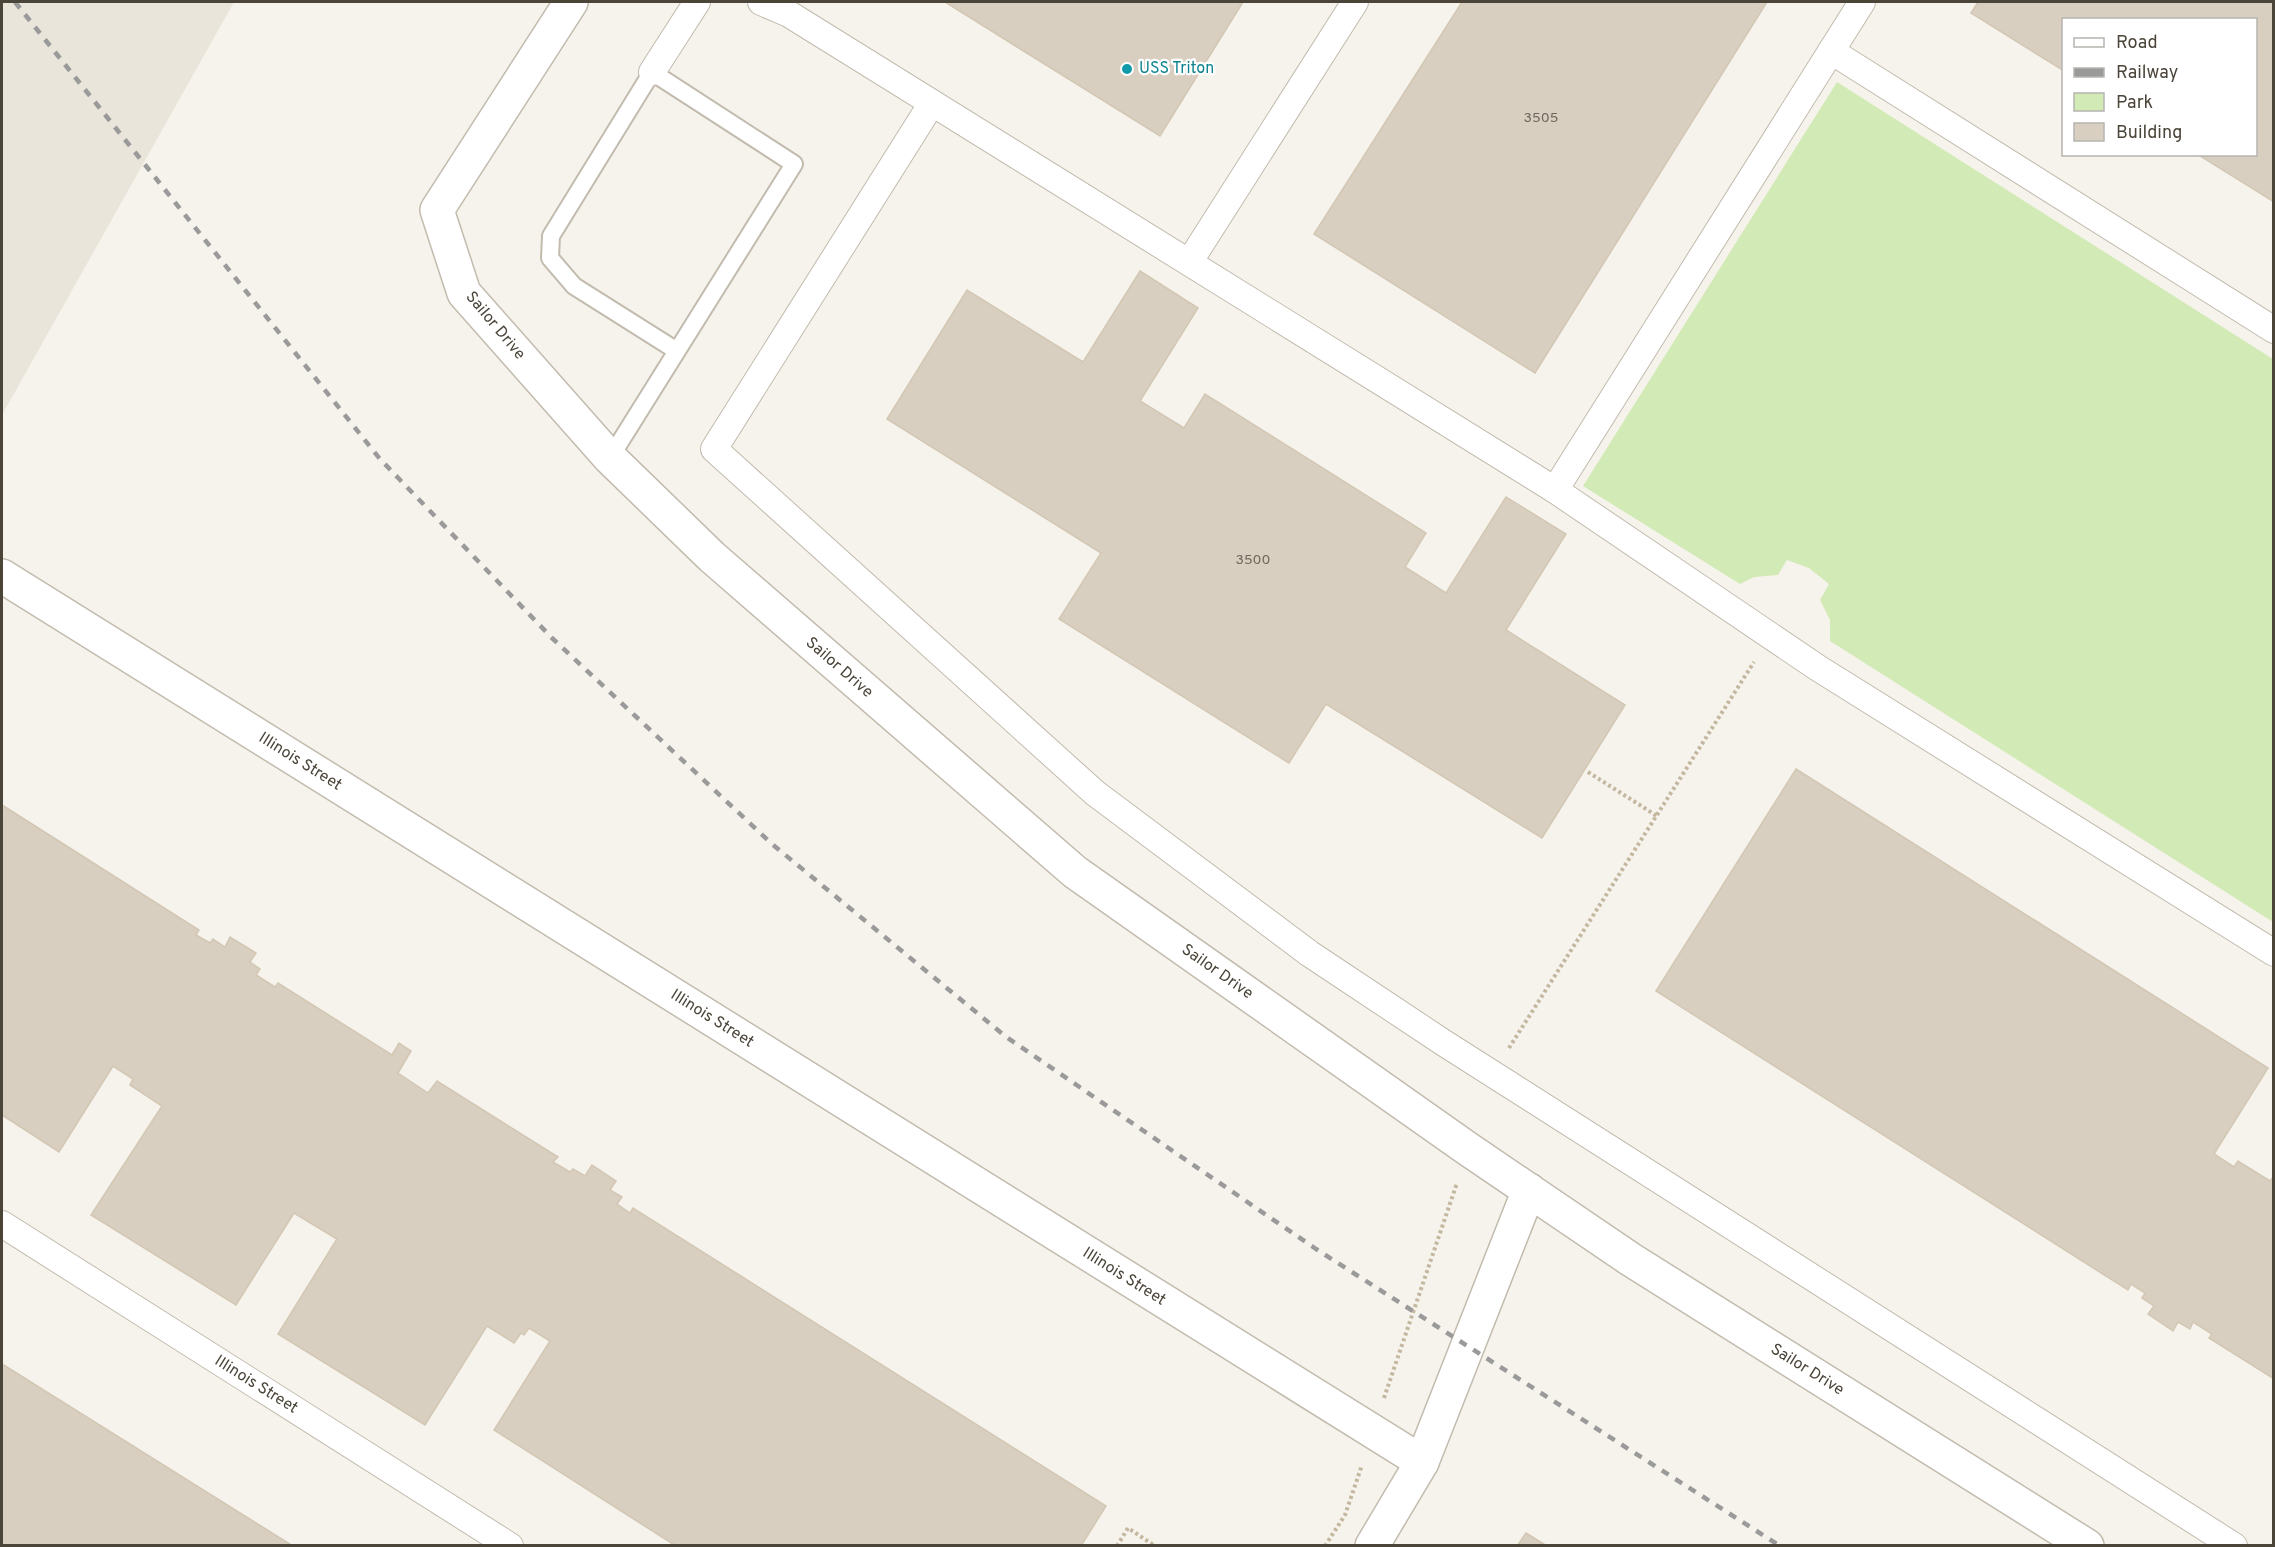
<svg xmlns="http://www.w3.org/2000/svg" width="2275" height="1547" font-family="Overpass,sans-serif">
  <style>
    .residential { fill: #eae5da }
    .green { fill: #d2eab5 }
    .building { fill: #d8cfc1; stroke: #d3c7b4; stroke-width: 1.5 }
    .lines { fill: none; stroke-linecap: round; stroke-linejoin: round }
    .service-casing { stroke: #c2bbae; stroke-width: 20 }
    .pedestrian-casing { stroke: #c2bbae; stroke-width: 28 }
    .minor-casing { stroke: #c2bbae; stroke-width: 36 }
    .path { stroke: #c4b79f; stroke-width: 4; stroke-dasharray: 3 3; stroke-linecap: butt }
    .service { stroke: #fff; stroke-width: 16 }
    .pedestrian { stroke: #fff; stroke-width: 26 }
    .minor { stroke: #fff; stroke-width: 33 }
    .rail { stroke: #9a9a9a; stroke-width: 4.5; stroke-dasharray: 8 8; stroke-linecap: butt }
    .culture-dot { fill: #0f9aa8; stroke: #fff; stroke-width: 2 }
    .labels { text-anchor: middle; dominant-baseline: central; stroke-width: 4.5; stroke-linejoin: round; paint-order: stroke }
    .number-label { font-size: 14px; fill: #6e675b }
    .culture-label { font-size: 16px; fill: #0d838f; stroke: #fff; text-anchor: start }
    .street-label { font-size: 16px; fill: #4b4439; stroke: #fff }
  </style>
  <rect width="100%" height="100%" fill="#f6f3ec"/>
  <polygon class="residential" points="2,2 234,2 2,415"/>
  <polygon class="green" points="1837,82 2273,359 2273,922 1830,641 1830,620 1820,600 1829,584 1809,568 1787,560 1778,575 1754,577 1740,584 1583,486"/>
  <g class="building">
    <polygon points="945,2 1243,2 1160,136"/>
    <polygon points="1462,2 1767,2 1535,373 1314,234"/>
    <polygon points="1978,2 2274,2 2274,202 2197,154 2256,154 2256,20 2064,20 2064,71 1971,13"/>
    <polygon points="1140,271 1198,308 1140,401 1184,428 1205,394 1426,533 1405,567 1446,593 1506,497 1566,534 1506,630 1625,705 1542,838 1326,704 1289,763 1059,619 1101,553 887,419 967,290 1083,362"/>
    <polygon points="1796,769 2268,1068 2214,1154 2234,1167 2238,1161 2270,1181 2274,1176 2274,1379 2209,1338 2212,1334 2193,1322 2190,1329 2178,1322 2173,1331 2148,1314 2154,1306 2142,1298 2145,1293 2131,1284 2128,1290 1656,991"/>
    <polygon points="2,805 199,930 196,935 210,943 213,939 225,947 230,937 256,953 250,962 260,969 256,975 275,987 278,983 392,1055 399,1043 411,1051 398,1073 428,1093 437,1081 558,1157 553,1162 570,1172 573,1169 585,1176 592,1165 616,1181 610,1190 622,1197 617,1204 630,1213 633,1208 1106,1506 1081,1546 676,1546 494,1430 550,1341 529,1328 524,1335 521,1333 514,1343 487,1326 425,1425 278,1334 337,1239 294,1213 236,1305 91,1215 162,1106 130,1085 133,1079 113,1066 59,1152 2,1115"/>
    <polygon points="2,1364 293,1546 2,1546"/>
    <polygon points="1526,1533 1547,1546 1517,1546"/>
  </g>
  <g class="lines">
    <defs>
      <polyline id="service" points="610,458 794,164 652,72 551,236 550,258 574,286 677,351"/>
      <g id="pedestrian">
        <polyline points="761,2 789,14 1555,490 1818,668 2274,953"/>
        <polyline points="1831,51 2274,330"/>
        <polyline points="652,72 697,2"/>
        <polyline points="932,103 714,449 1095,793 1310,954 1444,1043 2234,1546"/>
        <polyline points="1190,261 1355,2"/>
        <polyline points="1555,490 1862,2"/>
        <polyline points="2,1224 510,1546"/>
      </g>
      <g id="minor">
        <polyline points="571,2 437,210 464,293 610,458 712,557 1075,872 1468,1149 1630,1259 2087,1546"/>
        <polyline points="2,576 1422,1462"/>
        <polyline points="1372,1546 1422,1462 1529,1190"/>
      </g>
    </defs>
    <use href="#service" class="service-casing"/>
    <use href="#pedestrian" class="pedestrian-casing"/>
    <use href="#minor" class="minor-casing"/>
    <g class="path">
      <polyline points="1588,772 1657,816"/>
      <polyline points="1509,1048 1754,662"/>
      <polyline points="1384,1398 1457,1183"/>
      <polyline points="1117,1546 1128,1528 1155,1546"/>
      <polyline points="1325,1546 1345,1515 1362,1465"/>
    </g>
    <use href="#service" class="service"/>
    <use href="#pedestrian" class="pedestrian"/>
    <use href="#minor" class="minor"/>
    <polyline class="rail" points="15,2 380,459 552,638 772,844 1005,1036 1316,1249 1780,1546"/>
  </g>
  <circle class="culture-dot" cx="1127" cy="69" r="6"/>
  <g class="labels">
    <g class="number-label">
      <text x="1541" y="118">3505</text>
      <text x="1253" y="560">3500</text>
    </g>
    <g class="culture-label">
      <text x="1139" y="69">USS Triton</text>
    </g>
    <g class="street-label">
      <text transform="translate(495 326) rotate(50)">Sailor Drive</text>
      <text transform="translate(839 668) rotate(41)">Sailor Drive</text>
      <text transform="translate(300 762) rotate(32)">Illinois Street</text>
      <text transform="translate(1217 972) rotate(35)">Sailor Drive</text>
      <text transform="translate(712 1019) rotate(32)">Illinois Street</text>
      <text transform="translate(1124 1277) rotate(32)">Illinois Street</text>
      <text transform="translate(1807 1370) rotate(32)">Sailor Drive</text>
      <text transform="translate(256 1385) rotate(32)">Illinois Street</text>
    </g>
  </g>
  <rect width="2275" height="1547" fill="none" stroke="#4b4439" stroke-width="6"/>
  <rect x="2062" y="18" width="195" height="138" fill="#ffffff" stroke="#b7b4b0" stroke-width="1.5"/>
  <rect x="2074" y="38" width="30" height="9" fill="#ffffff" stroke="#b7b4b0" stroke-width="1.5"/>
  <text x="2116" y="48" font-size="18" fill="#4b4439">Road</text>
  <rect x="2074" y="68" width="30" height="9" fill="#9a9a9a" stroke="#b7b4b0" stroke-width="1.5"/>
  <text x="2116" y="78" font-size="18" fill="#4b4439">Railway</text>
  <rect x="2074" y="93" width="30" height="18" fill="#d2eab5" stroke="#b7b4b0" stroke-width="1.5"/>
  <text x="2116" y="108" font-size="18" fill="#4b4439">Park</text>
  <rect x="2074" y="123" width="30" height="18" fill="#d8cfc1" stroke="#b7b4b0" stroke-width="1.5"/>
  <text x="2116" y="138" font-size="18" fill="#4b4439">Building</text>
</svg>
